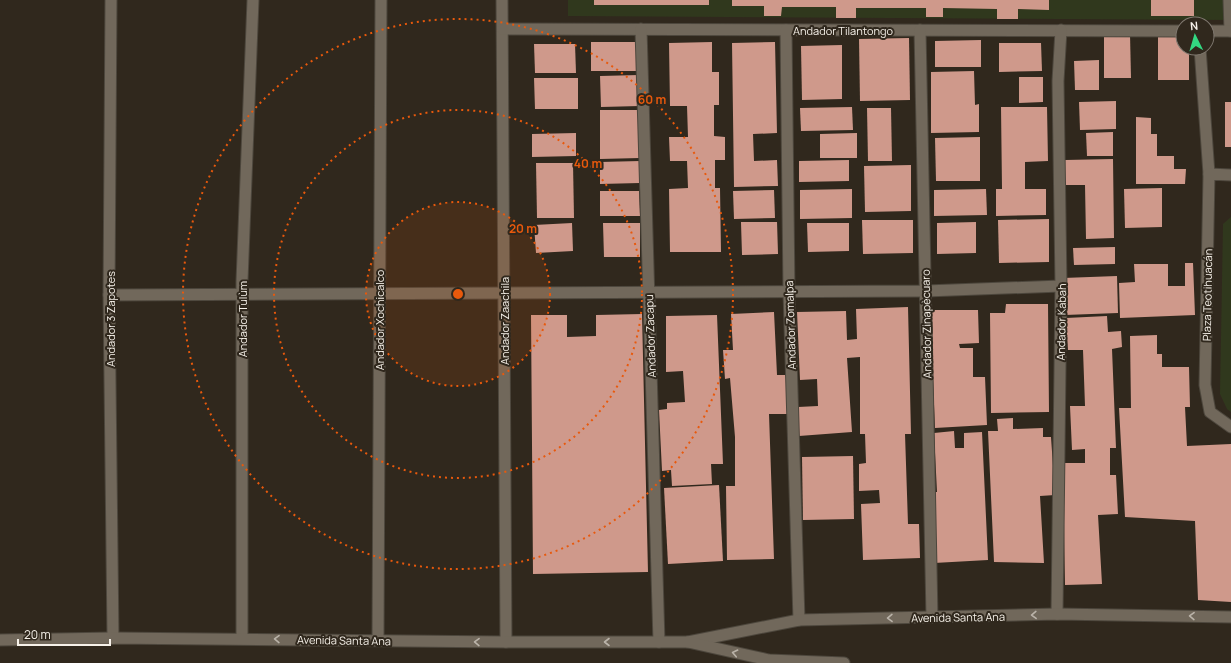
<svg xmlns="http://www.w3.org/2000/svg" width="1231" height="663" font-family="Manrope,sans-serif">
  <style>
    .green { fill: #30381d }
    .building { fill: #cf998b }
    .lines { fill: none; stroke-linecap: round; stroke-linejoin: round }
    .pedestrian-casing { stroke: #4d473d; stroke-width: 13 }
    .minor-casing { stroke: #4d473d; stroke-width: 13 }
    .tertiary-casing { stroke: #4d473d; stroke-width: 13 }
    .secondary-casing { stroke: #4d473d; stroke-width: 13 }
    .pedestrian { stroke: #71685b; stroke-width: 11 }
    .minor { stroke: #71685b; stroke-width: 11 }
    .tertiary { stroke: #71685b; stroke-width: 11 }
    .secondary { stroke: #71685b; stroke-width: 11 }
    .oneway { stroke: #bab3a9 }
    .ring { fill: none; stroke: #e8590c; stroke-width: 2; stroke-dasharray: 2 4 }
    .labels { text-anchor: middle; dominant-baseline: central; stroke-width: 4; stroke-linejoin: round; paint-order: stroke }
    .street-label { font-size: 11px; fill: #f6f1e9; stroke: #30281d }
    .centre { fill: #e8590c; stroke: #30281d; stroke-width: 2 }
    .ring-label { font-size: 12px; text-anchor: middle; font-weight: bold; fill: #e8590c; stroke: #30281d; stroke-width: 4; stroke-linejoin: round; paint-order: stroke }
  </style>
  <rect width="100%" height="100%" fill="#30281d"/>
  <g class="green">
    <polygon points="568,0 1231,0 1231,20 568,16"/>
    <polygon points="1231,217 1231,412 1227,409 1220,394 1223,224"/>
  </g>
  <g class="building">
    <rect x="594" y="0" width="115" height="5"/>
    <polygon points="732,0 1049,0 1049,10 1018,9 1018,19 997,19 997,9 943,8 943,17 926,17 926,8 856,8 856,18 836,18 836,7 782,7 781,16 764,16 764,6 732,6"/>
    <rect x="1151" y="0" width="43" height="16"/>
    <polygon points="1130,34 1131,78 1104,78 1104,35"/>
    <polygon points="1158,35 1183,36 1183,48 1189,48 1189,80 1158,80"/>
    <polygon points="909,38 910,100 860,101 859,39"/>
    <polygon points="981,40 981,67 935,67 935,41"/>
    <polygon points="591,42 638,42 639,71 591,71"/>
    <polygon points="712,42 712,72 719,72 719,105 714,105 714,136 725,137 725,160 715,160 715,188 720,188 721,252 670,252 669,189 688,188 687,161 670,161 669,137 688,137 687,106 670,106 669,43"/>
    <polygon points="775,42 777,133 753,134 754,161 777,160 778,186 734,187 732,43"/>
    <polygon points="999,43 1041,43 1042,71 999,72"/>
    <polygon points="534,44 575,44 576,73 535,73"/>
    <polygon points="842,45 842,99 802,100 801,46"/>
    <polygon points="1099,60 1099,90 1075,90 1074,61"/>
    <polygon points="974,71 975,105 979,104 979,132 931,133 931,72"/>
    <polygon points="639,75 640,106 601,107 600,76"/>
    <polygon points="1019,77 1043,77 1043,102 1019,103"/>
    <polygon points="534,78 578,78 578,109 535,109"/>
    <polygon points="1116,101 1116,129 1080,130 1079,102"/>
    <rect x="1225" y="102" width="6" height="45"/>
    <polygon points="852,107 853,130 801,131 800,108"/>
    <polygon points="1001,107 1047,107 1048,161 1025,162 1025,189 1046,189 1046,215 996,216 996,189 1002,189"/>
    <polygon points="867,108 891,108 892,161 868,161"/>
    <polygon points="600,110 639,110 640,158 600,159"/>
    <polygon points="1136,117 1151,118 1151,134 1157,134 1157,156 1174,156 1174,169 1186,169 1185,184 1136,184"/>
    <polygon points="1113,132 1113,156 1087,156 1086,133"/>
    <polygon points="576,133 576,156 532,157 532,134"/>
    <polygon points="857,133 857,158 820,158 820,134"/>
    <polygon points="980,137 980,181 936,181 935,138"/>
    <polygon points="1113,159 1114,238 1086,239 1085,185 1065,185 1065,160"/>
    <polygon points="849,160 849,181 799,182 799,161"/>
    <polygon points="640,161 640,183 600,184 600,162"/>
    <polygon points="536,163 573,163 574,218 537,218"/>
    <polygon points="911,165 911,211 865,212 864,166"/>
    <polygon points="1162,188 1162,227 1125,228 1124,189"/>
    <polygon points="852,189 852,218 800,219 800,190"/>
    <polygon points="986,189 987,215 934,216 934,190"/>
    <polygon points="774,190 775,218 734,219 733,191"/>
    <polygon points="600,191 639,191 640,216 600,216"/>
    <polygon points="1049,219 1049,262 999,263 998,220"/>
    <polygon points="862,220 913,220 913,253 863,254"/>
    <polygon points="741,222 777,222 778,254 742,255"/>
    <polygon points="976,222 976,253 937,254 937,223"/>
    <polygon points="572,223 573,251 536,253 534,225"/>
    <polygon points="603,223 640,223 640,257 604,257"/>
    <polygon points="807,223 849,223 849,251 808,252"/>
    <polygon points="1115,247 1115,264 1074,265 1073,248"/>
    <polygon points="1185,263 1193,263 1195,315 1120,318 1119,283 1135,282 1134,264 1168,264 1168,286 1185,286"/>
    <polygon points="1117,276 1118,313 1065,315 1063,278"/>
    <polygon points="1006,304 1048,304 1049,412 991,413 990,313 1005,313"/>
    <polygon points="908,307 911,434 905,434 908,524 919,524 920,558 863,560 861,504 880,503 879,490 859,491 859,464 866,463 865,434 860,434 860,357 847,358 852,432 799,436 798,407 818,406 817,379 800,380 797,312 846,311 847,340 857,339 856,309"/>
    <polygon points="930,310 978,310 979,343 959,344 960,348 973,348 973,377 969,377 985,377 987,425 935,428"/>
    <polygon points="774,312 777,375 786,375 789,414 769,414 774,559 727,560 726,486 735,486 735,437 730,378 725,379 723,350 733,350 731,314"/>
    <polygon points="642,314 648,572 533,574 531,315 567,315 567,337 596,336 596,315"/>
    <polygon points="717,315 723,464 711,464 712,484 672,486 671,470 662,471 659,410 667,409 667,403 685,402 683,371 666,372 666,316"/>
    <polygon points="1107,316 1108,332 1121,331 1122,347 1112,349 1116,448 1110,448 1110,475 1116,475 1118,514 1098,515 1102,584 1065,585 1063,463 1085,463 1085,449 1072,450 1070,406 1085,406 1083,350 1068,350 1066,318"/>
    <polygon points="1157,335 1157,354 1162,354 1162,367 1189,367 1190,407 1185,407 1187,446 1231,444 1231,602 1198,600 1195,521 1125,517 1119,408 1131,408 1130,336"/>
    <polygon points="1013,418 1013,429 1043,428 1043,437 1051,437 1055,495 1040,496 1044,563 994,562 988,431 998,431 997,419"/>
    <polygon points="954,431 955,448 964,448 964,433 982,432 988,560 934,563 931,492 937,492 934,433"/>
    <polygon points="853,456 854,519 803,520 802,457"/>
    <polygon points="719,485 723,561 668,564 664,488"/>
  </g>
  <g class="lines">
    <defs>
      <g id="pedestrian">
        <polyline points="111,0 109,295 113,638"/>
        <polyline points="502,0 506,642"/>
        <polyline points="1229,0 1230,31"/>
        <polyline points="503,29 1183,31"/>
        <polyline points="641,29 659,642"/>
        <polyline points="786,30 789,292 799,620"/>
        <polyline points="920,30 932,617"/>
        <polyline points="1207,31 1231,31"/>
        <polyline points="1200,48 1209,174"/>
        <polyline points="109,295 926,291 1061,286"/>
        <polyline points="1057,614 1061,286 1058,81 1061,30"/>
        <polyline points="242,638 242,281 253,0"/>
        <polyline points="378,640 381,0"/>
      </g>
      <polyline id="minor" points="1231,175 1209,174 1205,385 1210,412 1231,427"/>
      <polyline id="tertiary" points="688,642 799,620 1057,614 1231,617"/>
      <polyline id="secondary" points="0,640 113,638 506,642 688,642 769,660 844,663"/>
    </defs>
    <use href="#pedestrian" class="pedestrian-casing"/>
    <use href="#minor" class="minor-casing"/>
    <use href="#tertiary" class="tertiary-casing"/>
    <use href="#secondary" class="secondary-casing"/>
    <use href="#pedestrian" class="pedestrian"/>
    <use href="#minor" class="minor"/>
    <use href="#tertiary" class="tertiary"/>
    <use href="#secondary" class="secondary"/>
  </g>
  <defs><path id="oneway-chevron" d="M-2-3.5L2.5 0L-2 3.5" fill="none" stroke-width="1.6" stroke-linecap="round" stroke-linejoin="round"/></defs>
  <g class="oneway">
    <use href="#oneway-chevron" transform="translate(1034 615) rotate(178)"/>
    <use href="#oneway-chevron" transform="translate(1192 616) rotate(-179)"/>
    <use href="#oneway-chevron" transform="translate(890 618) rotate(179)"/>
    <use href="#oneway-chevron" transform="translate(277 639) rotate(-179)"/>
    <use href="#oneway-chevron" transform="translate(477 642) rotate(-179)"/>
    <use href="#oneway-chevron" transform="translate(607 642) rotate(180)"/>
    <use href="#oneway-chevron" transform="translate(735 653) rotate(-168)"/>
  </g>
  <circle cx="458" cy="294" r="92" fill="#e8590c" fill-opacity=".12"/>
  <g class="ring">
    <circle cx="458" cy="294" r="92"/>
    <circle cx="458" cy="294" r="184"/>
    <circle cx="458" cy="294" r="275"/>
  </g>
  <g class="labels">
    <g class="street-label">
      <text x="843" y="30">Andador Tilantongo</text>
      <text transform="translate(1207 295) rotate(-89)">Plaza Teotihuacán</text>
      <text transform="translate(110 319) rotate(-90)">Andador 3 Zapotes</text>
      <text transform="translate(242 319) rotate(-90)">Andador Tulùm</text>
      <text transform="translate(379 320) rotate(-90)">Andador Xochicalco</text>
      <text transform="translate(504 321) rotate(-90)">Andador Zaachila</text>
      <text transform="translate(1061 322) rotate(-89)">Andador Kabah</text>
      <text transform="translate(926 324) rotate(-91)">Andador Zinapècuaro</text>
      <text transform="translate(790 325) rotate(-92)">Andador Zomalpa</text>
      <text transform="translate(650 336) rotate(-92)">Andador Zacapu</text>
      <text transform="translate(958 617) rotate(-1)">Avenida Santa Ana</text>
      <text transform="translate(344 640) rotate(1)">Avenida Santa Ana</text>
    </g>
  </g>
  <circle cx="458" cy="294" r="6" class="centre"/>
  <g class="ring-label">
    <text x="652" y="104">60 m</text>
    <text x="588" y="168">40 m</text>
    <text x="523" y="233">20 m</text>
  </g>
  <g transform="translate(1195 36) rotate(355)"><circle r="19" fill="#30281d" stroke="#7f786f"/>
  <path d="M0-3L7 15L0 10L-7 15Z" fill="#33d882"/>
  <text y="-6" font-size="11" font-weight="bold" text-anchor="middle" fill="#f6f1e9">N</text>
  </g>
  <path d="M18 639v6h92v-6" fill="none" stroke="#f6f1e9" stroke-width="2"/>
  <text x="24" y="639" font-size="12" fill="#f6f1e9" stroke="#30281d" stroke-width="3" paint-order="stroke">20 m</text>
</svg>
